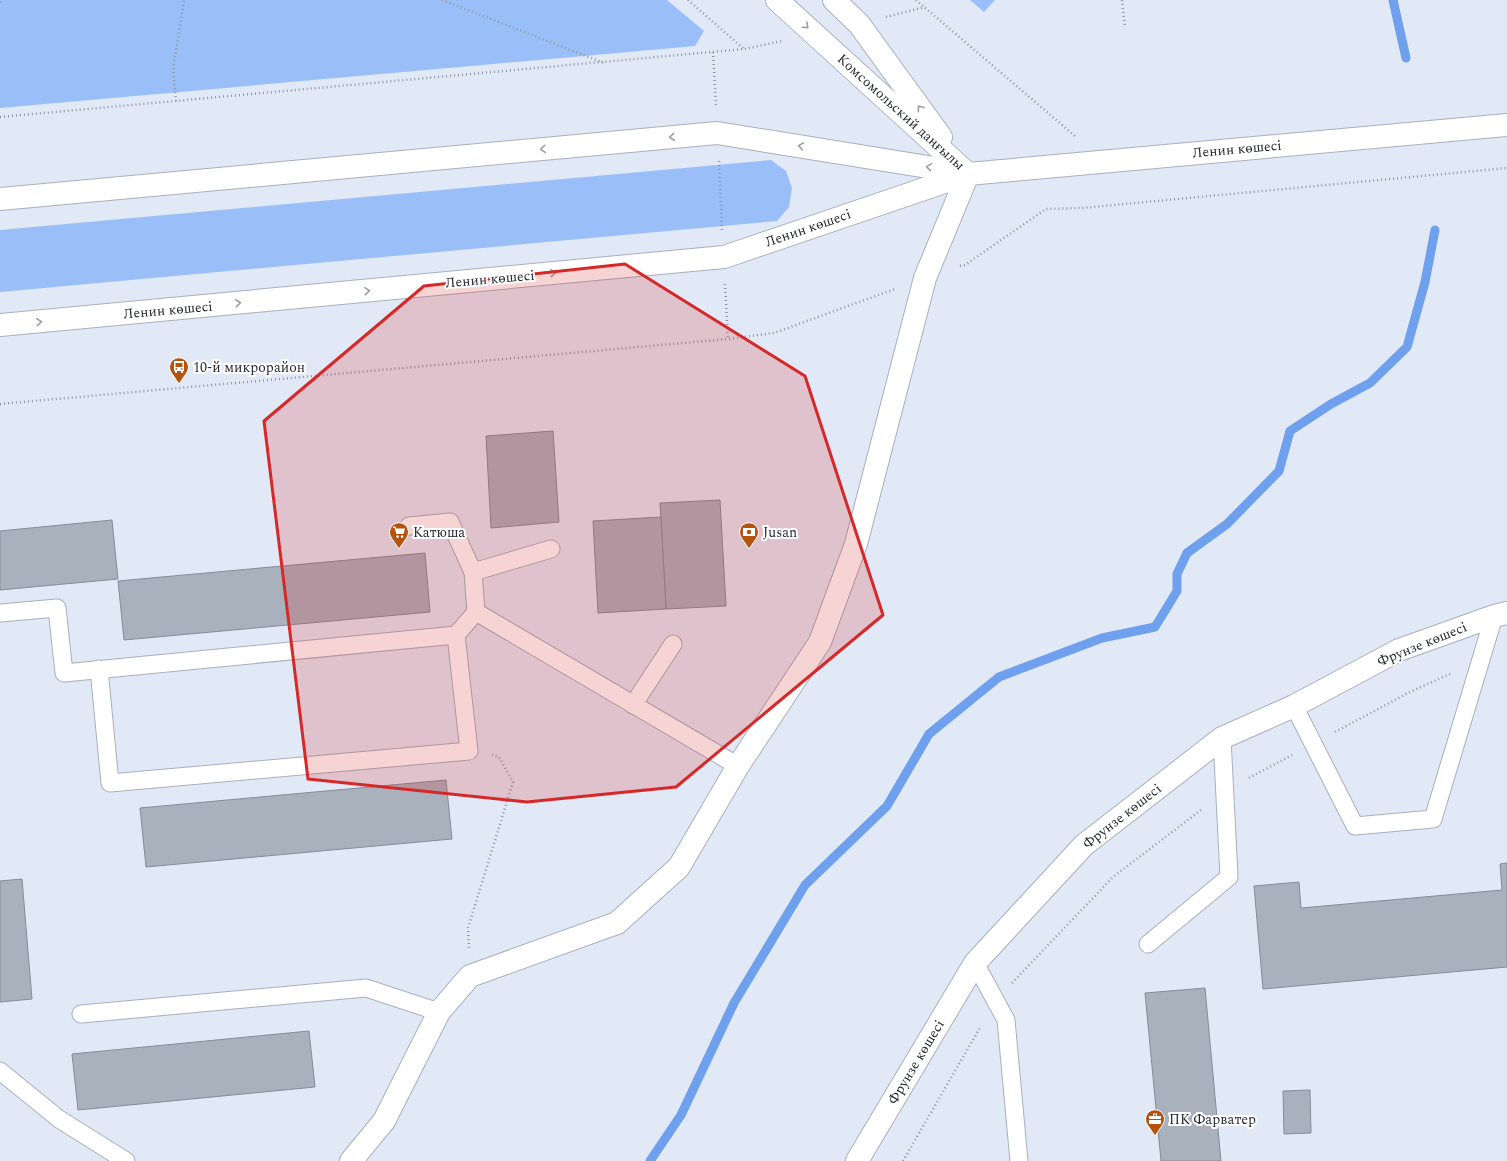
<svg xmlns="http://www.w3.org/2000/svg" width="1507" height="1161" font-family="Spectral,serif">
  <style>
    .green { fill: #99bef8 }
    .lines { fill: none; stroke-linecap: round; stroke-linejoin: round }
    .stream { stroke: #6ea0ed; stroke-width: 9 }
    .building { fill: #a9b1bd; stroke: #848c97 }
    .lane-casing { stroke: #a8b0bc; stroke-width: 19 }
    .street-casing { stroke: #a8b0bc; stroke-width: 24 }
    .secondary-casing { stroke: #a8b0bc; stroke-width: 24 }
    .path { stroke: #9197a1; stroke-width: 2.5; stroke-dasharray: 1 3; stroke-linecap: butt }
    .lane { stroke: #fff; stroke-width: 17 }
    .street { stroke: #fff; stroke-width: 22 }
    .secondary { stroke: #fff; stroke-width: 22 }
    .oneway { stroke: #9d9ea0 }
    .marked { fill: #d62828; fill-opacity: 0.2; stroke: #d62828; stroke-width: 3; stroke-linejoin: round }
    .labels { text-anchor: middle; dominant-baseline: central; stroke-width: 4; stroke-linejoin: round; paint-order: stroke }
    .street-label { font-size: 14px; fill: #25282d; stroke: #fff }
    .poi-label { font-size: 14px; fill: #25282d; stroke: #fff; text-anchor: start }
  </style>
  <rect width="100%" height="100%" fill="#e1e9f6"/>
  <g class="green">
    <polygon points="0,0 667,0 704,31 695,46 0,108"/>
    <polygon points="970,0 995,0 984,12"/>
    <polygon points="771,160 786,171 792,188 789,207 777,221 0,292 0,230"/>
  </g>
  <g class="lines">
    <g class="stream">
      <polyline points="1393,0 1406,58"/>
      <polyline points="650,1161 681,1115 734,1003 805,885 887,806 929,734 999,677 1102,638 1155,627 1177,591 1177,574 1187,553 1227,524 1279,471 1290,431 1331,404 1370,383 1407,347 1425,282 1435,230"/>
    </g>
  </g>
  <g class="building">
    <polygon points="553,431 559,522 491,528 486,436"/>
    <polygon points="720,500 726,606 666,609 660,503"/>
    <polygon points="661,517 666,609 598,613 593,521"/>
    <polygon points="112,520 118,579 0,590 0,531"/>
    <polygon points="425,553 430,612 124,640 118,581"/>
    <polygon points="446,780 452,839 146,867 140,808"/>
    <polygon points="1507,863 1507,967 1263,989 1254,886 1299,882 1301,908 1502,890 1500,864"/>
    <polygon points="22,879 32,999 0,1002 0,881"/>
    <polygon points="1205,988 1221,1161 1161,1161 1145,993"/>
    <polygon points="309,1031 315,1087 78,1110 72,1054"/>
    <polygon points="1310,1090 1311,1133 1284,1134 1283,1091"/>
  </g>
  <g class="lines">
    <defs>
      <g id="lane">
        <polyline points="409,526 450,522 473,572 476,612 738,766"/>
        <polyline points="473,572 551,549"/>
        <polyline points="0,613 57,608 64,673 456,635 476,612"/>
        <polyline points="99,669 110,783 469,751 456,635"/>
        <polyline points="633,705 673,644"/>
        <polyline points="1294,706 1355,826 1433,819 1494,616"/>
        <polyline points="1148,944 1229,877 1222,738"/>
        <polyline points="975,963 1006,1020 1019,1161"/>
        <polyline points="81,1014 366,988 439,1012"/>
        <polyline points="0,1071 59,1119 126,1161"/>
      </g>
      <g id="street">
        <polyline points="351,1161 384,1121 439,1012 470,976 617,923 679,867 738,766 820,642 856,544 925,278 968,174"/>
        <polyline points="857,1161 975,963 1084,845 1222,738 1294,706 1399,650 1494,616 1507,613"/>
      </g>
      <g id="secondary">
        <polyline points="777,0 968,174"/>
        <polyline points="834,0 859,24 941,137"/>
        <polyline points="0,199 717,133 965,173"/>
        <polyline points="0,325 724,257 968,174 1507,125"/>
      </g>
    </defs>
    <use href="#lane" class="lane-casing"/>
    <use href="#street" class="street-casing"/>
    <use href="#secondary" class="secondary-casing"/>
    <g class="path">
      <polyline points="442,0 604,63"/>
      <polyline points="688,0 744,49"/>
      <polyline points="916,0 1075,136"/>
      <polyline points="1122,0 1125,28"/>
      <polyline points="0,2 1,0"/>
      <polyline points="886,17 925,7"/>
      <polyline points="713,52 716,106"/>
      <polyline points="176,101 173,70 184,0"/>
      <polyline points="0,117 744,49 782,41"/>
      <polyline points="719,161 722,230"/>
      <polyline points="960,266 965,265 1046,209 1082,208 1507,168"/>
      <polyline points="725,284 728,339"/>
      <polyline points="0,404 728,339 774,333 895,289"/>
      <polyline points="1335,732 1410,692 1450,674"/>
      <polyline points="1249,778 1292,755"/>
      <polyline points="469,948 468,928 513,782 499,757 492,755"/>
      <polyline points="1012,983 1113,877 1201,810"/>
      <polyline points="903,1161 981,1026"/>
    </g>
    <use href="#lane" class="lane"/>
    <use href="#street" class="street"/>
    <use href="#secondary" class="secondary"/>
  </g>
  <defs><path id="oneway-chevron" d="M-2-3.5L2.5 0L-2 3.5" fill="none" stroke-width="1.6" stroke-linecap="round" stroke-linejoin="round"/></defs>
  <g class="oneway">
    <use href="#oneway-chevron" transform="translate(806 26) rotate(42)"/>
    <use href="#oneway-chevron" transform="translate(920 108) rotate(-126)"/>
    <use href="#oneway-chevron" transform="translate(672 137) rotate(175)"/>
    <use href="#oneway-chevron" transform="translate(801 146) rotate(-171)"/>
    <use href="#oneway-chevron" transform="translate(543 149) rotate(175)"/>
    <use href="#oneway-chevron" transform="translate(929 167) rotate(-171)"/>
    <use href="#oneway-chevron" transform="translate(553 273) rotate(-5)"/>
    <use href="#oneway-chevron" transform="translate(367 291) rotate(-5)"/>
    <use href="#oneway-chevron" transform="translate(238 303) rotate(-5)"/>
    <use href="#oneway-chevron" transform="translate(39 322) rotate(-5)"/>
  </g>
  <path class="marked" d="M625,264L805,376L883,615L676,787L527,802L308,779L264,421L424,286Z"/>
  <defs>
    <symbol id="bus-pin" viewBox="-11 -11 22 30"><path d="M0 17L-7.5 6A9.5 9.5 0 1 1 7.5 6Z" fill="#b3530d" stroke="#fff"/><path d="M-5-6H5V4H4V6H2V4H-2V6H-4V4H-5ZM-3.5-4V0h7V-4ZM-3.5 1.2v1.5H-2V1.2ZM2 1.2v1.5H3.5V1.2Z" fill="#fff"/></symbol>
    <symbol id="supermarket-pin" viewBox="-11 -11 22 30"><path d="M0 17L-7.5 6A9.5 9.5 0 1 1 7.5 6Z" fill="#b3530d" stroke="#fff"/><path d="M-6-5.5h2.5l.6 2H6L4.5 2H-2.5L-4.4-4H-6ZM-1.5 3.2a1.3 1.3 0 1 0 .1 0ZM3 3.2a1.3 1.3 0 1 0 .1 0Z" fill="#fff"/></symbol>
    <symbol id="bank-pin" viewBox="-11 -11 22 30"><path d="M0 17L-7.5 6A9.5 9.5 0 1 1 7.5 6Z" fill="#b3530d" stroke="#fff"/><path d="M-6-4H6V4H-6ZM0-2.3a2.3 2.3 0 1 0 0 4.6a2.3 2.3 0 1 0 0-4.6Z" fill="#fff"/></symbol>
    <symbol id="office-pin" viewBox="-11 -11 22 30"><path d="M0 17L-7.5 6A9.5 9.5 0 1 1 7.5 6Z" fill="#b3530d" stroke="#fff"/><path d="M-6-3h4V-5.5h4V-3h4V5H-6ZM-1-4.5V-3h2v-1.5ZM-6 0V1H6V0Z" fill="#fff"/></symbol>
  </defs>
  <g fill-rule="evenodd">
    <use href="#bus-pin" x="168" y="356" width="22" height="30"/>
    <use href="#supermarket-pin" x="388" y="521" width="22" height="30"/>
    <use href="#bank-pin" x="738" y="521" width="22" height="30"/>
    <use href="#office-pin" x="1144" y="1108" width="22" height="30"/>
  </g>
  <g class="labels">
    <g class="street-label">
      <text transform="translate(901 112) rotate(42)">Комсомольский даңғылы</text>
      <text transform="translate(1237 149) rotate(-5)">Ленин көшесі</text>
      <text transform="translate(808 228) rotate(-19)">Ленин көшесі</text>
      <text transform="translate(490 279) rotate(-5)">Ленин көшесі</text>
      <text transform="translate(168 310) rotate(-5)">Ленин көшесі</text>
      <text transform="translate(1422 644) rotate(-22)">Фрунзе көшесі</text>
      <text transform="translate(1122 816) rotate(-38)">Фрунзе көшесі</text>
      <text transform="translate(916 1062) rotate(-59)">Фрунзе көшесі</text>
    </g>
    <g class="poi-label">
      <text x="193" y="367">10-й микрорайон</text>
      <text x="413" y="532">Катюша</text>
      <text x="763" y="532">Jusan</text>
      <text x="1169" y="1119">ПК Фарватер</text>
    </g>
  </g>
</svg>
